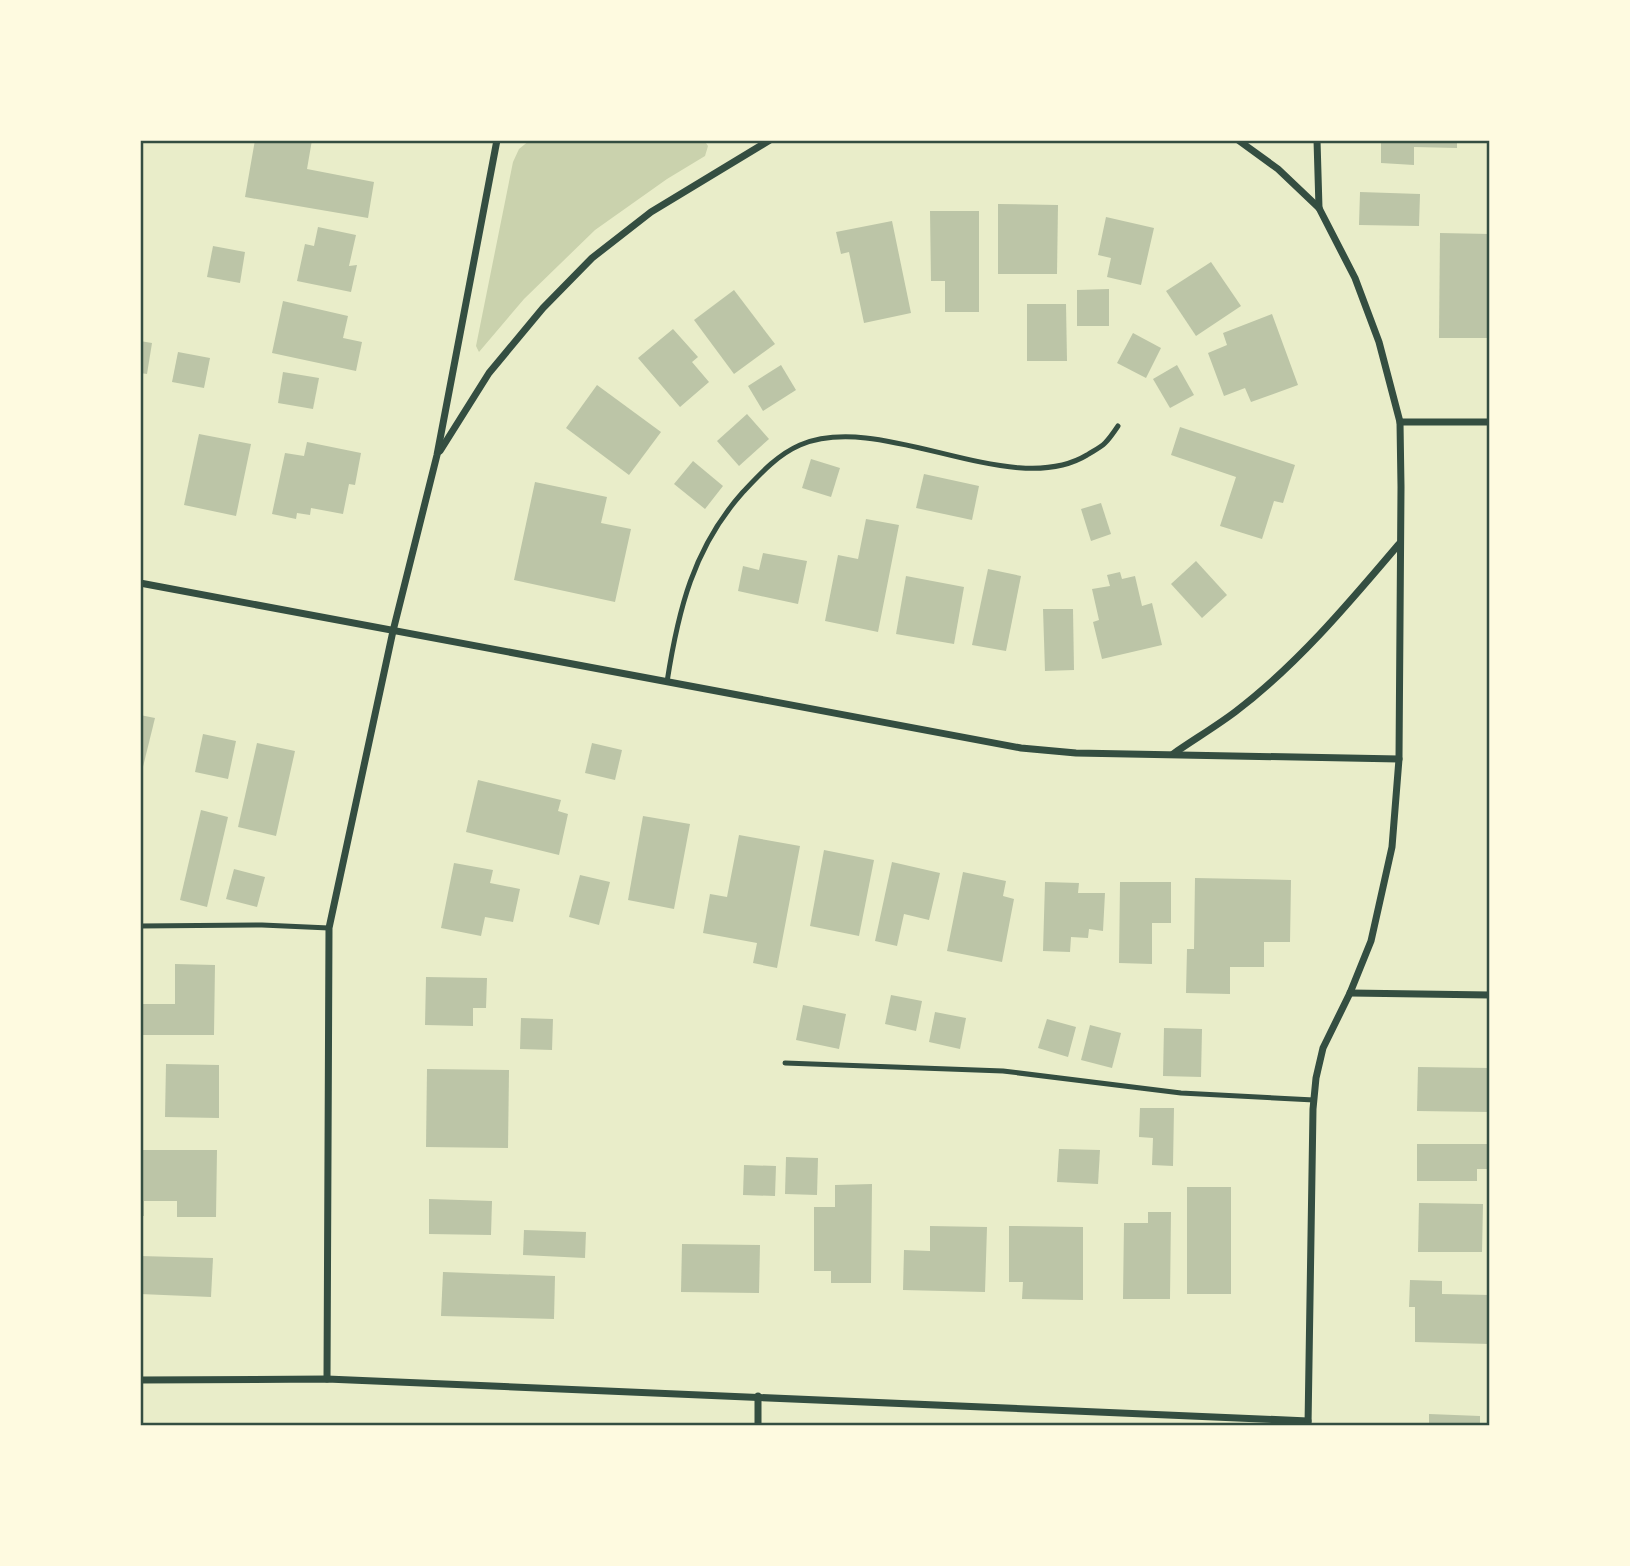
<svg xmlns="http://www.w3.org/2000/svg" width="1630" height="1566" font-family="'Times New Roman',serif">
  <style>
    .green { fill: #cad2ad }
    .building { fill: #bcc5a7 }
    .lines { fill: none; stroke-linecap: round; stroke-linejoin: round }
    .service { stroke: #344e41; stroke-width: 5 }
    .minor { stroke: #344e41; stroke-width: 7 }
    .neatline { fill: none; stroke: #344e41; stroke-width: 2.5 }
  </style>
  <rect width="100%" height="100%" fill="#e9edc9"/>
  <polygon class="green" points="530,140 704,140 708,146 705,156 667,179 595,230 524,299 479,352 476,346 513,162 519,149"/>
  <g class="building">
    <polygon points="255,140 312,140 307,169 374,182 368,218 245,197"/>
    <polygon points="1381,140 1457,140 1457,148 1414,147 1414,165 1381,163"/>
    <polygon points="1360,192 1420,194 1419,226 1359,225"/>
    <polygon points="998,204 1058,205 1057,274 998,274"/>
    <polygon points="930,211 979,211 979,312 945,312 945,281 931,281"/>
    <polygon points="1106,217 1154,228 1141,285 1107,277 1111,258 1098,255"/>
    <polygon points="892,221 911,313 864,323 849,252 841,254 836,232"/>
    <polygon points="318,227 356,235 349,266 357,265 351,292 297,281 305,244 314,246"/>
    <polygon points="1440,233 1490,234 1490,338 1439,338"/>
    <polygon points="213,246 245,252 240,283 207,277"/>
    <polygon points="1211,262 1241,306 1196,336 1166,291"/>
    <polygon points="1109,289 1109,326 1077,326 1077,290"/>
    <polygon points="734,290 775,344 734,374 694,320"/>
    <polygon points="283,301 348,316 343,338 362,342 356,371 272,353"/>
    <polygon points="1027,304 1066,304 1067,361 1027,361"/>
    <polygon points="1272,314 1298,385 1251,402 1245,388 1224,396 1208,353 1227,345 1223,333"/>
    <polygon points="673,329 698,357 692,362 709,382 680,407 638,358"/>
    <polygon points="1133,333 1161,348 1146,378 1117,363"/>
    <polygon points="140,341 152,343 147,374 140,373"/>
    <polygon points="178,352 210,358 204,388 172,382"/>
    <polygon points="781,365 796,390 763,411 748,386"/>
    <polygon points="1177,365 1194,395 1170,408 1153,379"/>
    <polygon points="283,372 319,378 313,409 278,403"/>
    <polygon points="597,385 661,432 629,475 566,428"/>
    <polygon points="747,414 769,439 739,466 717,441"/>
    <polygon points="1180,427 1295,465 1283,503 1274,501 1262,539 1220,526 1236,477 1171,455"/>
    <polygon points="199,434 251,444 236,516 184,505"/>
    <polygon points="307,442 361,453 355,485 349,484 343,514 311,508 310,515 297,513 296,519 272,514 285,453 304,456"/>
    <polygon points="811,459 840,468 831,497 802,488"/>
    <polygon points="693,461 723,486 705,509 674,484"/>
    <polygon points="924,474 979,486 972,520 916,508"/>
    <polygon points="535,482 607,497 601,523 631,529 615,602 514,580"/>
    <polygon points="1101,503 1111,534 1091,541 1081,509"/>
    <polygon points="866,519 899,525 878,632 825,621 838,555 858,559"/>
    <polygon points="763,553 807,561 798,604 738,591 743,566 759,570"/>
    <polygon points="1196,561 1227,595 1202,618 1171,584"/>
    <polygon points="988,569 1021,576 1006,651 972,645"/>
    <polygon points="1120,572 1122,579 1135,576 1142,606 1152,603 1162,645 1102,659 1093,622 1099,620 1092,589 1110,586 1107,575"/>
    <polygon points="906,576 964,587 954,644 896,634"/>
    <polygon points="1043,609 1073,609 1074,670 1045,671"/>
    <polygon points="140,715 155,718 141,775 140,775"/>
    <polygon points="203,734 236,741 228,779 195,772"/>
    <polygon points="257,743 295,751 276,836 238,827"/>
    <polygon points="592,743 622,750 615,780 585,773"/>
    <polygon points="478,780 561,800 558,811 568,814 559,855 466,832"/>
    <polygon points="201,810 228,817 207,907 180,900"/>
    <polygon points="643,816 690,824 674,909 628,900"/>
    <polygon points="739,835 800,846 777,968 753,963 757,943 703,933 710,894 727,897"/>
    <polygon points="824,850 874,860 859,936 810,926"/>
    <polygon points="892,862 940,873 929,920 904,914 897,946 875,941"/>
    <polygon points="454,863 493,870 490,883 520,889 513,922 485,917 481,936 441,928"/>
    <polygon points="234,869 265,877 257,907 226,899"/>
    <polygon points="963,872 1006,881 1003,896 1014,899 1002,962 947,951"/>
    <polygon points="580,875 610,882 599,925 569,917"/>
    <polygon points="1195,878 1291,880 1290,942 1264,942 1264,967 1230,967 1230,994 1186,993 1187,949 1194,949"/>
    <polygon points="1045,882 1079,883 1078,893 1105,893 1103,931 1089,929 1088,938 1071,937 1070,952 1043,951"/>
    <polygon points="1120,882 1171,882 1171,923 1152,923 1152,964 1119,963"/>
    <polygon points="175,964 215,965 214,1035 140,1035 140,1004 175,1004"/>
    <polygon points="426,977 487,978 486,1008 473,1008 473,1026 425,1025"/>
    <polygon points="891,995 922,1001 916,1031 885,1024"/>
    <polygon points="803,1005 846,1014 839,1049 796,1040"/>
    <polygon points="935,1012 966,1018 960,1049 929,1042"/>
    <polygon points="521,1018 553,1019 552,1050 520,1049"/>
    <polygon points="1047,1019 1076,1027 1068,1057 1038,1048"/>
    <polygon points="1090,1025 1121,1033 1112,1068 1081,1060"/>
    <polygon points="1164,1028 1202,1029 1201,1077 1163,1076"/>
    <polygon points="166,1064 219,1065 219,1118 165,1117"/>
    <polygon points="1418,1067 1490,1068 1490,1112 1417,1111"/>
    <polygon points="427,1069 509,1070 508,1148 426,1147"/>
    <polygon points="1140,1108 1174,1108 1173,1166 1152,1165 1153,1138 1139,1137"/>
    <polygon points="1417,1144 1489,1144 1489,1169 1477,1169 1477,1181 1417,1181"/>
    <polygon points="1059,1149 1100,1150 1098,1184 1057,1182"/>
    <polygon points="140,1150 217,1150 216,1217 177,1217 177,1201 144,1201 144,1216 140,1216"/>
    <polygon points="786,1157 818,1158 817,1195 785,1194"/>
    <polygon points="744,1165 776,1166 775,1196 743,1195"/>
    <polygon points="872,1184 871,1283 831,1283 831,1271 814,1271 814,1207 835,1207 835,1185"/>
    <rect x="1187" y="1187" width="44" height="107"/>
    <polygon points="429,1199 492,1201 491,1235 429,1234"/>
    <polygon points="1419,1203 1483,1204 1482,1252 1418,1252"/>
    <polygon points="1148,1212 1171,1212 1170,1299 1123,1299 1124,1223 1148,1223"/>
    <polygon points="930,1226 987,1227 985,1292 903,1290 904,1250 930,1251"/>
    <polygon points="1009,1226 1083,1227 1083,1300 1022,1299 1023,1282 1009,1282"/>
    <polygon points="524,1230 586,1232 585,1258 523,1255"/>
    <polygon points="682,1244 760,1245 759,1293 681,1292"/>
    <polygon points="140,1256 213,1258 211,1297 140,1294"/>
    <polygon points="443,1272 555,1276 554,1319 441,1316"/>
    <polygon points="1410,1280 1442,1281 1442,1294 1490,1295 1490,1344 1415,1342 1415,1307 1409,1307"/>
    <polygon points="1429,1414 1480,1416 1480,1426 1429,1426"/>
  </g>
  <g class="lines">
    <g class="service">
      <path d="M667,682C678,611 693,548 743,492C760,474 777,455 800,445C882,410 1011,501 1087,455C1093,451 1100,448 1105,443C1110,438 1114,432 1118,426"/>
      <polyline points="140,926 262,925 329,928"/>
      <polyline points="785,1063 1003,1071 1181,1093 1314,1100"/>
    </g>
    <g class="minor">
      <polyline points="1238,140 1278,169 1319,208"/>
      <polyline points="1400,422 1490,422"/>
      <polyline points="440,451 489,373 543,308 592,258 651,212 770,140"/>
      <polyline points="140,583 1021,748 1076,753 1399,759"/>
      <path d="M1173,754C1193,740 1215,727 1235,712C1297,665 1349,603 1399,544"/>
      <polyline points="1350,993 1490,995"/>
      <polyline points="327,1379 329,928 393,631 437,455 497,140"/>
      <polyline points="140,1380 327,1379 1308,1421"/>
      <polyline points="758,1426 758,1396"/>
      <polyline points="1308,1426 1313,1109 1316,1078 1323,1048 1350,993 1371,941 1392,847 1399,759 1401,487 1400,422 1379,342 1355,278 1319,208 1317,140"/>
    </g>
  </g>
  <rect width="1630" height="1566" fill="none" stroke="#fefae0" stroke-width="284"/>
  <rect x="142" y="142" width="1346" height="1282" class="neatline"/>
</svg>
